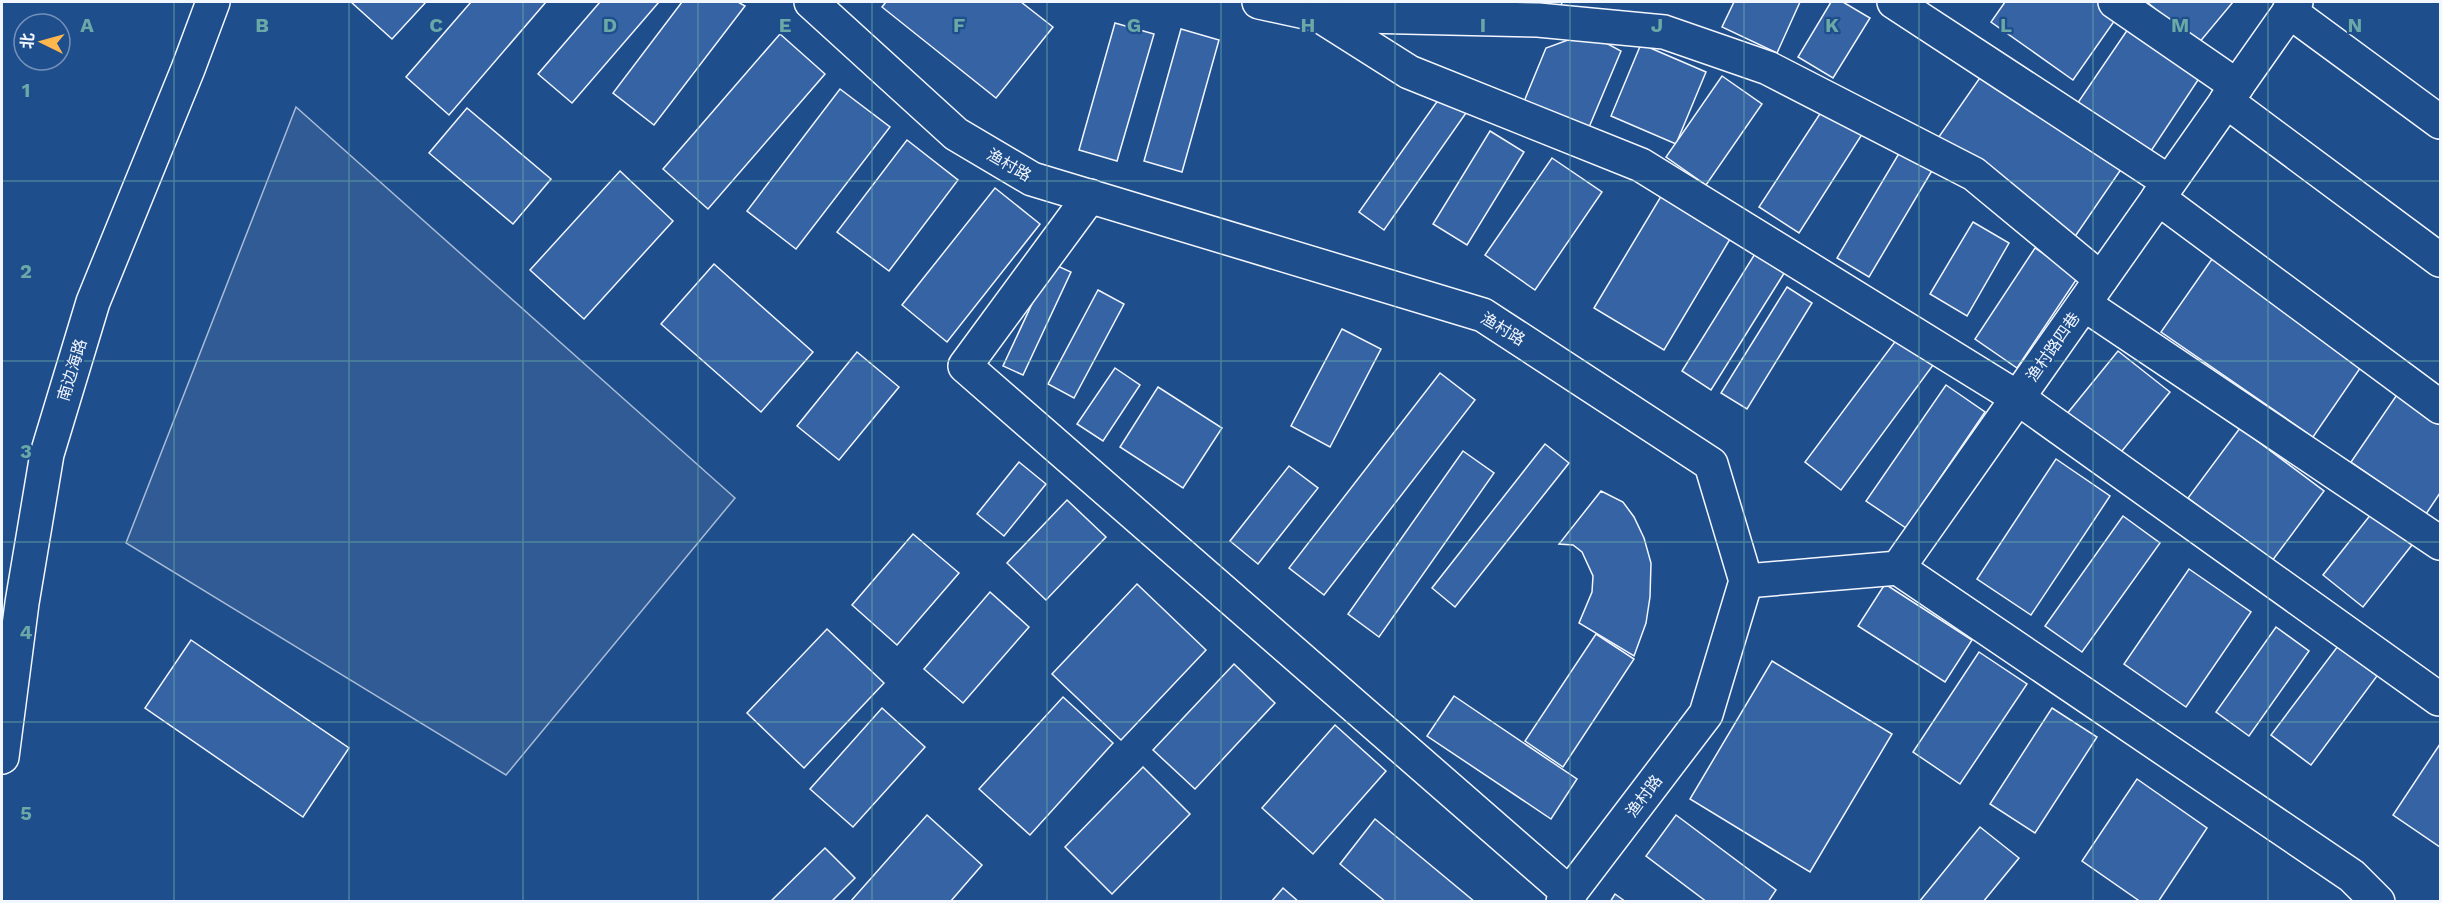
<svg xmlns="http://www.w3.org/2000/svg" width="2442" height="903" font-family="'Work Sans','Noto Sans SC',sans-serif">
  <style>
    .built { fill: #305b95; stroke: #a8bbd7; stroke-width: 1.5 }
    .building { fill: #3563a3; stroke: #f2f6ff; stroke-width: 1.5 }
    .lines { fill: none; stroke-linecap: round; stroke-linejoin: round }
    .minor-casing { stroke: #f2f6ff; stroke-width: 36 }
    .major-casing { stroke: #f2f6ff; stroke-width: 36 }
    .minor { stroke: #1f4e8c; stroke-width: 33 }
    .major { stroke: #1f4e8c; stroke-width: 33 }
    .grid { fill: none; stroke: #6aa9a8; stroke-width: 1.5; stroke-opacity: 0.55 }
    .labels { text-anchor: middle; dominant-baseline: central; stroke-width: 4.5; stroke-linejoin: round; paint-order: stroke }
    .street-label { font-size: 16px; fill: #f2f6ff; stroke: #1f4e8c }
    .grid-label { font-size: 20px; text-anchor: middle; font-weight: bold; fill: #6aa9a8; stroke: #1f4e8c; stroke-width: 4.5; stroke-linejoin: round; paint-order: stroke }
  </style>
  <rect width="100%" height="100%" fill="#1f4e8c"/>
  <polygon class="built" points="296,107 735,498 506,775 126,543"/>
  <g class="building">
    <polygon points="351,2 426,2 392,39"/>
    <polygon points="471,2 546,2 449,115 406,77"/>
    <polygon points="600,2 659,2 572,103 538,74"/>
    <polygon points="682,2 738,2 745,6 654,125 613,93"/>
    <polygon points="886,2 1021,2 1053,27 996,98 882,7"/>
    <polygon points="1524,2 1562,2 1561,6"/>
    <polygon points="1734,2 1800,2 1777,53 1722,27"/>
    <polygon points="1831,2 1843,2 1870,18 1833,78 1798,57"/>
    <polygon points="2005,2 2110,2 2122,10 2073,80 1991,22"/>
    <polygon points="2147,2 2233,2 2198,44"/>
    <polygon points="1115,23 1154,34 1117,161 1079,150"/>
    <polygon points="1181,29 1219,40 1182,172 1144,161"/>
    <polygon points="2128,29 2200,77 2149,154 2077,104"/>
    <polygon points="1587,33 1621,51 1587,132 1523,104 1546,48"/>
    <polygon points="780,34 825,74 708,209 663,169"/>
    <polygon points="1641,44 1706,72 1676,144 1611,116"/>
    <polygon points="1986,69 2124,165 2074,238 1936,141"/>
    <polygon points="1722,76 1762,104 1706,185 1666,157"/>
    <polygon points="840,89 890,127 796,249 747,211"/>
    <polygon points="1441,96 1466,113 1384,230 1359,212"/>
    <polygon points="1829,100 1868,125 1799,233 1759,207"/>
    <polygon points="467,108 551,179 513,224 429,153"/>
    <polygon points="1490,131 1524,152 1467,245 1433,224"/>
    <polygon points="907,140 958,180 889,271 837,232"/>
    <polygon points="1901,150 1933,169 1869,277 1837,258"/>
    <polygon points="1552,158 1602,192 1535,290 1485,255"/>
    <polygon points="620,171 673,221 584,319 530,270"/>
    <polygon points="995,188 1040,224 947,342 902,305"/>
    <polygon points="1666,188 1736,229 1664,350 1594,308"/>
    <polygon points="1973,222 2009,243 1967,316 1930,294"/>
    <polygon points="2035,248 2078,277 2017,368 1975,339"/>
    <polygon points="1758,249 1788,267 1711,390 1682,371"/>
    <polygon points="2212,259 2363,364 2313,437 2161,332"/>
    <polygon points="1051,263 1071,272 1023,375 1003,366"/>
    <polygon points="714,264 813,352 761,412 661,324"/>
    <polygon points="1787,287 1812,303 1747,409 1721,393"/>
    <polygon points="1098,290 1124,304 1074,398 1048,384"/>
    <polygon points="1342,329 1381,349 1330,447 1291,426"/>
    <polygon points="1903,331 1939,357 1841,490 1805,462"/>
    <polygon points="2118,351 2170,392 2113,462 2062,420"/>
    <polygon points="857,352 899,387 839,460 797,426"/>
    <polygon points="1115,368 1140,385 1103,441 1077,424"/>
    <polygon points="1440,373 1475,400 1324,595 1289,568"/>
    <polygon points="2405,383 2440,407 2440,493 2426,514 2351,462"/>
    <polygon points="1946,385 1985,412 1906,528 1866,501"/>
    <polygon points="1158,387 1222,428 1183,488 1120,447"/>
    <polygon points="2240,428 2324,491 2272,561 2188,498"/>
    <polygon points="1545,444 1569,463 1455,607 1432,588"/>
    <polygon points="1463,451 1494,473 1379,637 1348,614"/>
    <polygon points="2056,459 2110,496 2031,615 1977,579"/>
    <polygon points="1019,462 1046,484 1004,536 977,514"/>
    <polygon points="1289,466 1318,488 1258,564 1230,541"/>
    <polygon points="1601,491 1623,502 1634,517 1644,538 1651,563 1650,597 1646,623 1634,656 1579,623 1592,592 1593,576 1582,552 1573,545 1559,544"/>
    <polygon points="2383,499 2423,531 2363,607 2323,575"/>
    <polygon points="1067,500 1106,537 1046,600 1007,563"/>
    <polygon points="2123,516 2160,543 2082,652 2045,626"/>
    <polygon points="913,534 959,573 897,645 852,605"/>
    <polygon points="2189,569 2251,612 2186,707 2124,664"/>
    <polygon points="1137,584 1206,650 1121,740 1052,674"/>
    <polygon points="1885,584 1972,640 1945,682 1858,626"/>
    <polygon points="990,592 1029,627 963,703 924,669"/>
    <polygon points="2276,627 2309,651 2249,736 2216,712"/>
    <polygon points="827,629 884,683 804,768 747,713"/>
    <polygon points="1596,634 1634,659 1563,767 1525,741"/>
    <polygon points="191,640 349,748 303,817 145,708"/>
    <polygon points="2338,646 2377,676 2311,765 2271,735"/>
    <polygon points="1979,652 2027,684 1960,784 1913,752"/>
    <polygon points="1772,661 1892,734 1810,872 1690,799"/>
    <polygon points="1234,664 1275,703 1195,789 1153,750"/>
    <polygon points="1454,696 1577,779 1551,819 1427,736"/>
    <polygon points="1063,697 1113,743 1030,835 979,789"/>
    <polygon points="882,708 925,747 853,827 810,789"/>
    <polygon points="2052,708 2097,737 2035,833 1990,804"/>
    <polygon points="1335,725 1386,771 1313,854 1262,808"/>
    <polygon points="2440,744 2440,847 2393,815"/>
    <polygon points="1143,767 1190,814 1112,894 1065,847"/>
    <polygon points="2137,779 2207,828 2158,902 2141,902 2082,861"/>
    <polygon points="927,815 982,865 950,902 850,902"/>
    <polygon points="1676,815 1776,890 1768,902 1707,902 1646,856"/>
    <polygon points="1375,819 1475,902 1386,902 1340,864"/>
    <polygon points="1980,827 2019,858 1983,902 1919,902"/>
    <polygon points="825,848 855,878 831,902 770,902"/>
    <polygon points="1283,888 1299,902 1271,902"/>
    <polygon points="1615,894 1626,902 1610,902"/>
  </g>
  <g class="lines">
    <defs>
      <g id="minor">
        <polyline points="811,2 956,134 1032,179 1483,315 1711,464 1746,581 1706,714 1563,902"/>
        <polyline points="1259,2 1319,15 1538,20 1664,32 1768,68 1974,174 2101,279"/>
        <polyline points="1894,2 2169,182"/>
        <polyline points="2115,2 2237,86"/>
        <polyline points="2289,11 2440,122"/>
        <polyline points="1319,15 1409,72 1641,165 2018,398 2439,699"/>
        <polyline points="2226,101 2440,260"/>
        <polyline points="1090,196 965,366 1570,894"/>
        <polyline points="2158,198 2440,407"/>
        <polyline points="2084,304 2440,543"/>
        <polyline points="1898,568 2352,876 2378,902"/>
        <polyline points="1746,581 1898,568 2296,2"/>
      </g>
      <polyline id="major" points="2,757 22,603 47,454 93,302 188,69 213,2"/>
    </defs>
    <use href="#minor" class="minor-casing"/>
    <use href="#major" class="major-casing"/>
    <use href="#minor" class="minor"/>
    <use href="#major" class="major"/>
  </g>
  <path class="grid" d="M174,2V902M349,2V902M523,2V902M698,2V902M872,2V902M1047,2V902M1221,2V902M1395,2V902M1570,2V902M1744,2V902M1919,2V902M2093,2V902M2268,2V902M2,181H2440M2,361H2440M2,542H2440M2,722H2440"/>
  <g class="labels">
    <g class="street-label">
      <text transform="translate(1009 165) rotate(30)">渔村路</text>
      <text transform="translate(1503 329) rotate(31)">渔村路</text>
      <text transform="translate(2053 347) rotate(-55)">渔村路四巷</text>
      <text transform="translate(72 370) rotate(-73)">南边海路</text>
      <text transform="translate(1644 796) rotate(-53)">渔村路</text>
    </g>
  </g>
  <g class="grid-label">
    <text x="87" y="32">A</text>
    <text x="262" y="32">B</text>
    <text x="436" y="32">C</text>
    <text x="610" y="32">D</text>
    <text x="785" y="32">E</text>
    <text x="959" y="32">F</text>
    <text x="1134" y="32">G</text>
    <text x="1308" y="32">H</text>
    <text x="1483" y="32">I</text>
    <text x="1657" y="32">J</text>
    <text x="1832" y="32">K</text>
    <text x="2006" y="32">L</text>
    <text x="2180" y="32">M</text>
    <text x="2355" y="32">N</text>
    <text x="26" y="97">1</text>
    <text x="26" y="278">2</text>
    <text x="26" y="458">3</text>
    <text x="26" y="639">4</text>
    <text x="26" y="820">5</text>
  </g>
  <rect width="2442" height="903" fill="none" stroke="#f2f6ff" stroke-width="6"/>
  <g transform="translate(42 42) rotate(275)"><circle r="28" fill="#1f4e8c" stroke="#7391ba" stroke-width="1.5"/>
  <path d="M0-4.5L10 22L0 15L-10 22Z" fill="#ffb74d"/>
  <text y="-9" font-size="16" font-weight="bold" text-anchor="middle" fill="#f2f6ff">北</text>
  </g>
</svg>
